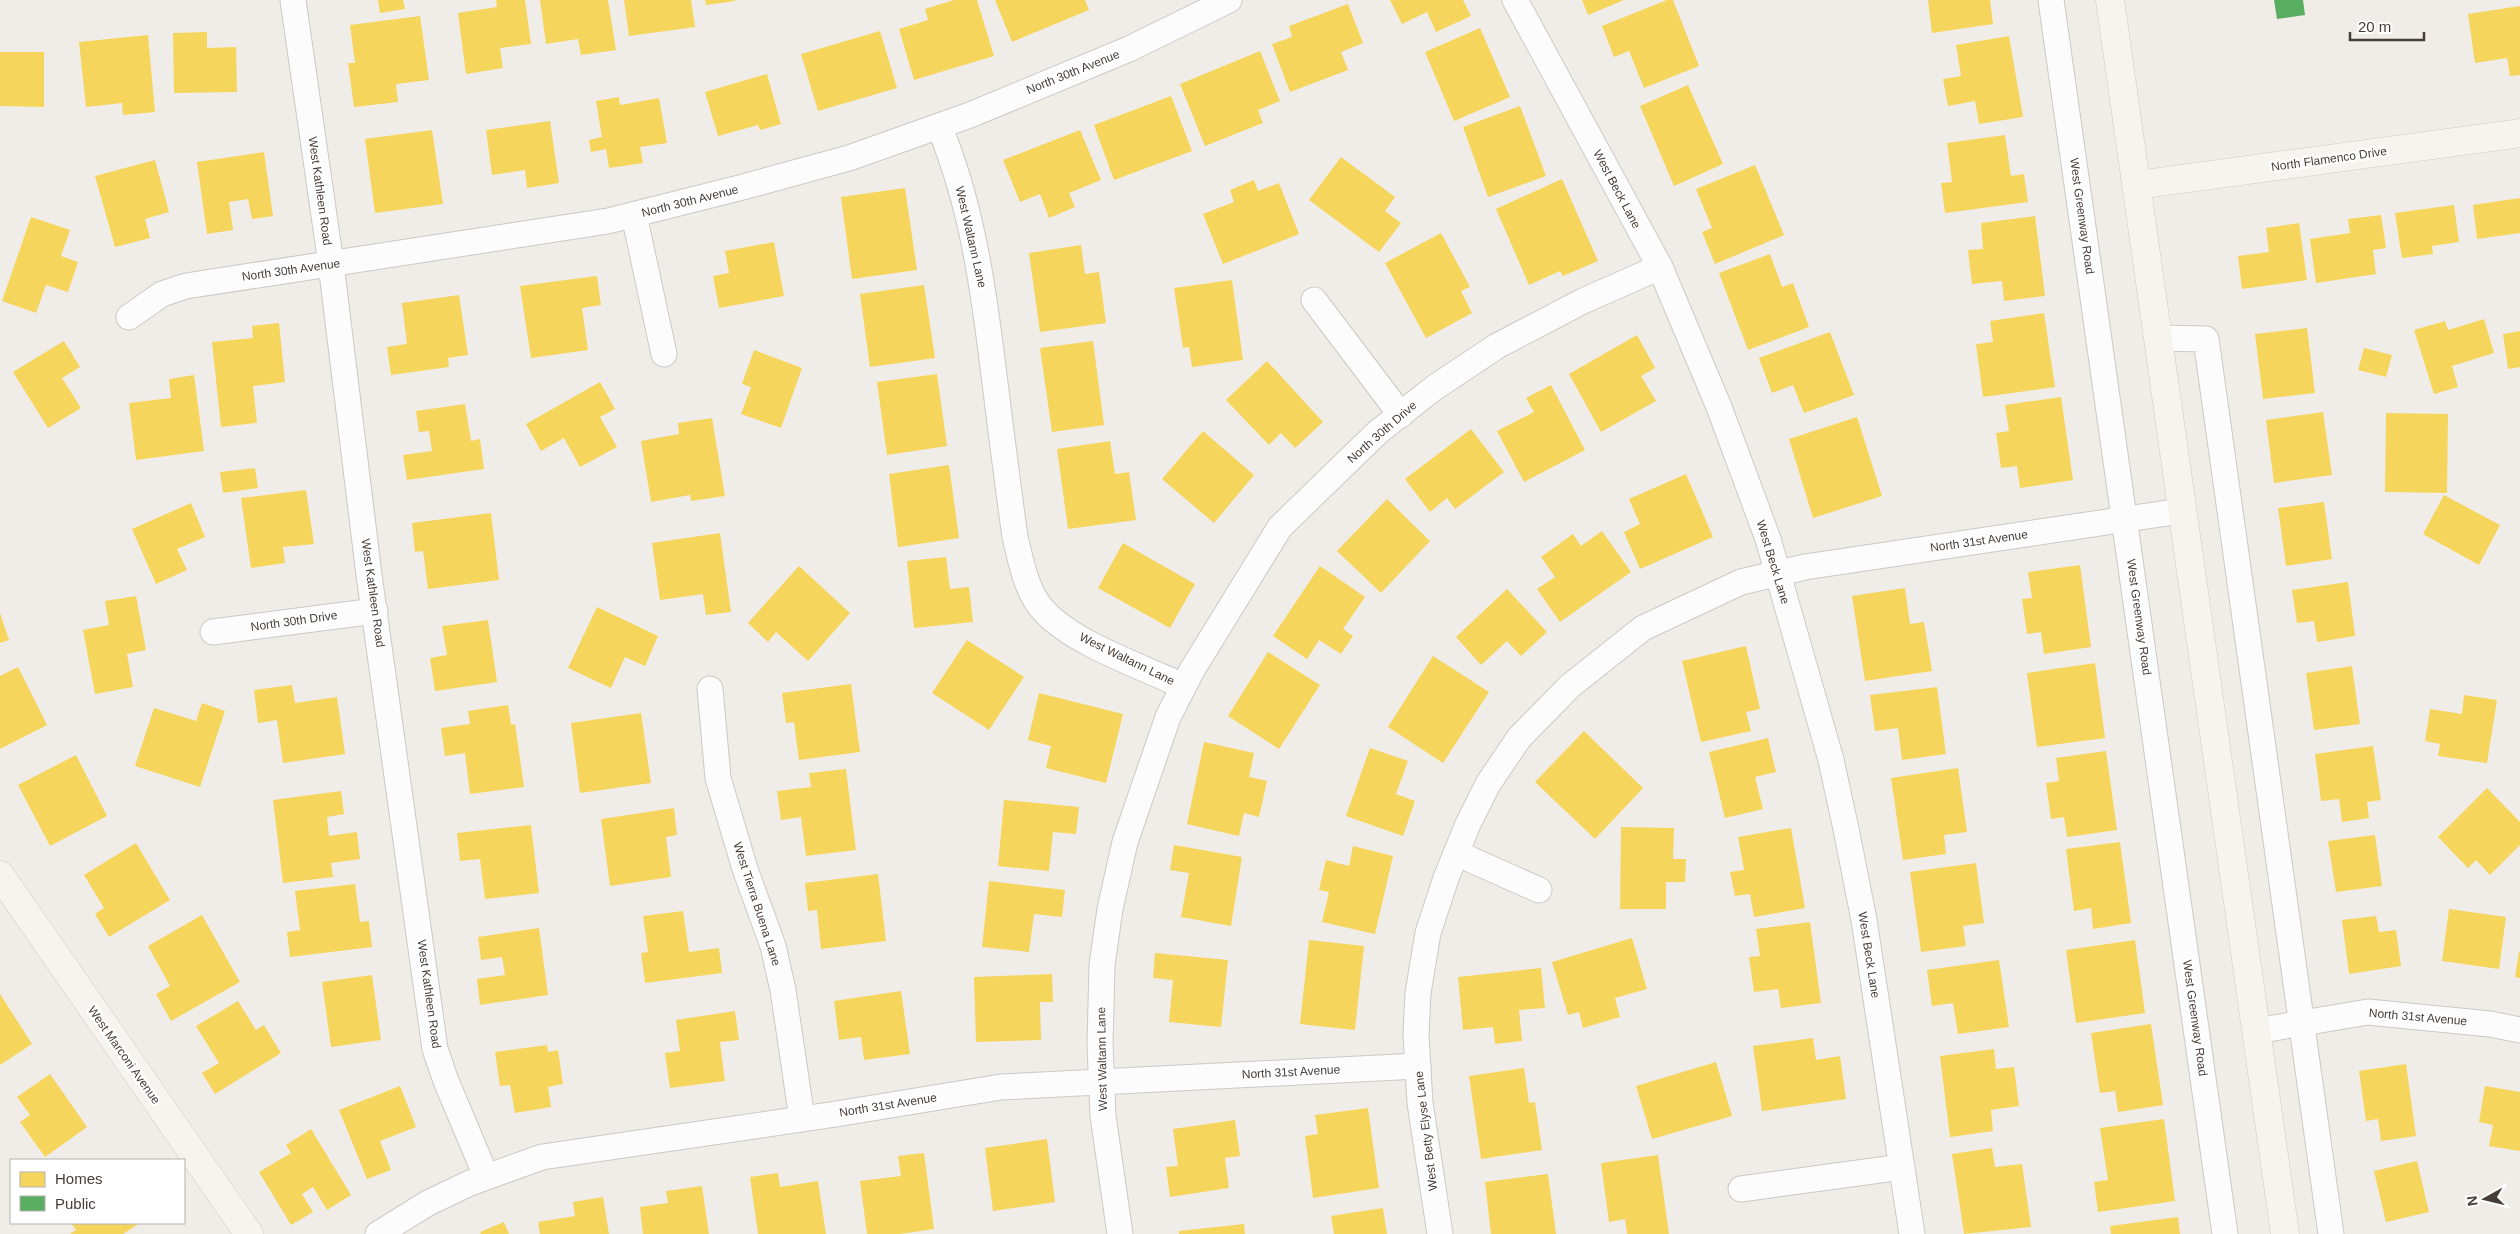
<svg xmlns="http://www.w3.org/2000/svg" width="2520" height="1234" font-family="Helvetica,sans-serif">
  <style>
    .homes { fill: #f6d55c }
    .public { fill: #5aae61 }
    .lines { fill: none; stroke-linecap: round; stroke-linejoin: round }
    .street-casing { stroke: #ccc9c5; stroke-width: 27 }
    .secondary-casing { stroke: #d1cac2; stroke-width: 29 }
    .street { stroke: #fdfcfc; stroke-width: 25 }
    .secondary { stroke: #f7f3ee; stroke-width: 28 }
    .labels { text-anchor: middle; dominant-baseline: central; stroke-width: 5; stroke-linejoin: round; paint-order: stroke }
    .street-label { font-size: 12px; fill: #463d36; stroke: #fff }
  </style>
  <rect width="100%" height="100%" fill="#f0ede9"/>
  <g class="homes">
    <polygon points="378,0 403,0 405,9 380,13"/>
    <polygon points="496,0 525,0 531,44 500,48 503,68 466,74 458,13 497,7"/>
    <polygon points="540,0 608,0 616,50 581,55 578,39 546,44"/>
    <polygon points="624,0 691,0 695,27 629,36"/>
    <polygon points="705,0 735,0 735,1 706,5"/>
    <polygon points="954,0 977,0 994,56 914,80 899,29 928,20 925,9"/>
    <polygon points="995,0 1085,0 1089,10 1012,42"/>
    <polygon points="1390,0 1463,0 1471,16 1436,32 1427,12 1402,24"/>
    <polygon points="1582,0 1624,0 1588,15"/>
    <polygon points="1667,0 1673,0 1699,66 1644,88 1629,51 1614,57 1602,26"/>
    <polygon points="1928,0 1990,0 1993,24 1932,33"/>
    <polygon points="1348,4 1363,43 1341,52 1348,70 1290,92 1272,44 1292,37 1289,26"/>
    <polygon points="2520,6 2520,75 2510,76 2507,58 2475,63 2468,14"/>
    <polygon points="420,16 429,80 396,84 398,102 354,107 348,63 355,63 350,25"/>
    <polygon points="1480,28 1510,97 1454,121 1425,52"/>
    <polygon points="880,31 897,88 818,111 801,54"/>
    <polygon points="207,32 207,48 236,47 237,92 174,93 173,33"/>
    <polygon points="148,35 155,112 123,115 122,103 86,107 79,42"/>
    <polygon points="2009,36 2023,117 1979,124 1975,101 1948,106 1943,79 1961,76 1956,45"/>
    <polygon points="1260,51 1280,101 1258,110 1263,123 1205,146 1180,84"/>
    <polygon points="0,52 44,52 44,107 0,106"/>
    <polygon points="767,74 781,124 760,130 758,125 718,136 705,92"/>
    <polygon points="1688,85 1723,164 1674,186 1640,106"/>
    <polygon points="1171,96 1192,151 1114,180 1094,125"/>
    <polygon points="619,97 620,105 659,98 667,143 640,147 643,163 609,168 606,149 591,152 589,140 602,137 596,101"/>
    <polygon points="1520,106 1546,176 1488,197 1463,127"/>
    <polygon points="550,121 559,183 527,188 525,170 492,175 486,130"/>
    <polygon points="432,130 443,204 375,213 365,139"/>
    <polygon points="1080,130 1101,180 1069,193 1075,207 1049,218 1040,194 1020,202 1003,160"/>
    <polygon points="2005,135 2011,176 2024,174 2028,202 1945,213 1941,183 1952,182 1947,143"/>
    <polygon points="264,152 273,216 252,219 248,199 229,202 233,230 207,234 197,162"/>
    <polygon points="1341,157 1395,197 1385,211 1401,223 1379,252 1309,200"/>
    <polygon points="155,160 169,212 145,219 150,238 115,247 95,176"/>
    <polygon points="1755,165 1784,235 1715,264 1702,232 1712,228 1696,189"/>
    <polygon points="1562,179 1598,261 1563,276 1560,271 1529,285 1496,209"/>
    <polygon points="1254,180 1258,191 1279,183 1299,234 1223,264 1203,214 1234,202 1230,190"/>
    <polygon points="905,188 917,270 852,279 841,197"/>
    <polygon points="2520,198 2520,233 2477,239 2473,205"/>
    <polygon points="2454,205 2459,242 2432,246 2433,254 2402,258 2395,213"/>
    <polygon points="2381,215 2386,248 2373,250 2376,274 2316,283 2310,239 2350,233 2348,219"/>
    <polygon points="2035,216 2045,296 2004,301 2002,281 1972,284 1968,250 1983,249 1981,223"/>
    <polygon points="31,217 70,230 61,256 78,262 68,292 46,285 36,313 2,301"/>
    <polygon points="2299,223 2307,280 2242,289 2238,256 2269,252 2266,228"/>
    <polygon points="1441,233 1470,287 1461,291 1472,313 1426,338 1385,263"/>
    <polygon points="774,242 784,296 719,308 713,276 729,273 725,251"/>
    <polygon points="1081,245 1085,274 1099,272 1106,323 1040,332 1029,253"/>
    <polygon points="1770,254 1782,287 1793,283 1809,327 1748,350 1719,273"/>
    <polygon points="597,276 601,305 582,308 588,350 531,358 520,286"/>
    <polygon points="1232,280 1243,360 1192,367 1189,347 1183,348 1174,288"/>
    <polygon points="924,285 935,358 870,367 860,294"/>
    <polygon points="459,295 468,355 448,358 449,367 391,375 387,347 407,344 402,303"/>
    <polygon points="2044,313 2055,387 1983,397 1976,344 1993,342 1990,321"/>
    <polygon points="2484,319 2494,353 2452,366 2458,387 2434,394 2414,330 2445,321 2448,330"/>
    <polygon points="279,323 285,382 253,386 257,423 221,427 212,342 253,338 252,326"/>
    <polygon points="2307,328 2315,393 2263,399 2255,334"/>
    <polygon points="2520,331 2520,367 2508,369 2503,334"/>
    <polygon points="1830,332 1854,395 1804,413 1793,385 1772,393 1759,358"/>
    <polygon points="1637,335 1655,368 1641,376 1656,401 1601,432 1569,374"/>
    <polygon points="64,341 80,367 62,378 81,408 48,428 13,372"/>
    <polygon points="1093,341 1104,425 1052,432 1040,348"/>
    <polygon points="2364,348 2392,355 2386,377 2358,370"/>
    <polygon points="754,350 802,368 781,428 741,414 751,387 742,384"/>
    <polygon points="1267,361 1323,422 1295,448 1281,433 1269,445 1226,400"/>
    <polygon points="937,374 947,446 887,455 877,382"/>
    <polygon points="194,375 204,451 136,460 129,403 171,398 169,379"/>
    <polygon points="600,382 615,409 600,417 617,447 580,467 564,438 541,451 526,424"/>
    <polygon points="1551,385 1585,450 1524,482 1497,431 1534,412 1526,398"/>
    <polygon points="2061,397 2073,480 2020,488 2017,466 2001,468 1996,433 2009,431 2005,405"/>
    <polygon points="465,404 471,441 480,439 484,469 407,480 403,455 432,451 429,431 419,432 416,411"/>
    <polygon points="2323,412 2332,475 2274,483 2266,420"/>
    <polygon points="2386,413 2448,414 2447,493 2385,492"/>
    <polygon points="1857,417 1882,496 1813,518 1789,439"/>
    <polygon points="712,418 725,496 691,501 690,495 651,502 641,441 679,434 678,423"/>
    <polygon points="1471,429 1504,472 1455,509 1447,498 1430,512 1405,479"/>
    <polygon points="1203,431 1254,475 1214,523 1162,479"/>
    <polygon points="1110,441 1115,474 1129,472 1136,520 1068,529 1057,449"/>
    <polygon points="949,465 959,538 898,547 889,474"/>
    <polygon points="255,468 258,488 223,493 220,472"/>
    <polygon points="1686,474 1713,537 1640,569 1624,532 1640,524 1629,499"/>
    <polygon points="306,490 314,544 283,547 285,563 251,568 241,498"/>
    <polygon points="2444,495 2500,525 2479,565 2423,534"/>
    <polygon points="1387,499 1430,541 1381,593 1337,551"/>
    <polygon points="2324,502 2332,559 2286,566 2278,508"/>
    <polygon points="191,503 205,537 177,549 187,570 156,584 132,529"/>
    <polygon points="491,513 499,580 428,589 423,551 415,552 412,523"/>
    <polygon points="1602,531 1631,572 1560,622 1537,589 1555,577 1541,557 1573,534 1581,546"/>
    <polygon points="720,533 731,612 706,615 703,594 660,600 652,543"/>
    <polygon points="1123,543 1195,584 1170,628 1098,588"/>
    <polygon points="946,557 950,589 969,587 973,622 914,628 907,561"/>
    <polygon points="2080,565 2091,647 2044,654 2041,632 2027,634 2022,599 2032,598 2028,572"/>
    <polygon points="799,566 850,613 808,661 776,632 768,642 748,623"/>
    <polygon points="1320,566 1365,597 1343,629 1353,636 1341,654 1319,640 1307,659 1273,636"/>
    <polygon points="2348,582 2355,636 2317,642 2314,621 2297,623 2292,590"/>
    <polygon points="1905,588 1910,624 1924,622 1932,671 1865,681 1852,596"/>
    <polygon points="1507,589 1547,632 1521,656 1507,641 1481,665 1456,637"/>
    <polygon points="136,596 146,650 127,654 133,687 95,694 83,630 109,625 105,601"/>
    <polygon points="597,607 658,636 645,666 625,657 611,688 568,668"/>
    <polygon points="0,613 9,640 0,643"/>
    <polygon points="488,620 497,682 435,691 430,658 447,655 442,626"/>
    <polygon points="967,640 1024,677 989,730 932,693"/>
    <polygon points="1746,646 1760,709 1746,712 1751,731 1701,742 1682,661"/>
    <polygon points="1268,652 1320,685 1279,749 1228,716"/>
    <polygon points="1433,656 1489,692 1443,763 1388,727"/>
    <polygon points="2095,663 2105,738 2037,747 2027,673"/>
    <polygon points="2352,666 2360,724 2314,730 2306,673"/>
    <polygon points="18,667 47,725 0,749 0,676"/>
    <polygon points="851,684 860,752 799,760 794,722 786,723 782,693"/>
    <polygon points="292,685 295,703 337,697 345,754 283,763 277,720 258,723 254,690"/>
    <polygon points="1937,687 1946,754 1902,760 1898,728 1875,731 1870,695"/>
    <polygon points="1039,693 1123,714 1106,783 1046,768 1051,746 1028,740"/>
    <polygon points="2464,695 2497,700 2487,763 2438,756 2440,744 2425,741 2430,709 2462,714"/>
    <polygon points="202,703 225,711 200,787 135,766 154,708 196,721"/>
    <polygon points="508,705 511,725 515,724 524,787 470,794 465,753 445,756 441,728 470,724 468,711"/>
    <polygon points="641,713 651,783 580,793 571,723"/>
    <polygon points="1584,731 1643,788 1595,839 1535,782"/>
    <polygon points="1768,738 1776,772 1755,777 1763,809 1725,818 1709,752"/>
    <polygon points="1204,742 1254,753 1249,777 1267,781 1259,817 1244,813 1239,836 1187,824"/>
    <polygon points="2373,746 2381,800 2367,802 2369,818 2342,822 2339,799 2321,801 2315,754"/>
    <polygon points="1370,748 1408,761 1396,794 1415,801 1403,836 1346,816"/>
    <polygon points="2106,751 2117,830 2067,837 2064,817 2051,819 2046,783 2059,781 2056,758"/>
    <polygon points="76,755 107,816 50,846 18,785"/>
    <polygon points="1958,768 1967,832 1944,835 1946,854 1903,860 1891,778"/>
    <polygon points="846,769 856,850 806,856 801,817 781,820 777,791 811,787 809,773"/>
    <polygon points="2487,788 2520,822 2520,845 2490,875 2476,860 2468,868 2438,837"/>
    <polygon points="341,791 344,814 327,817 329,836 357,832 360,859 331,863 333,877 283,883 273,800"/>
    <polygon points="1004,800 1079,807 1076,834 1053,832 1049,871 998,866"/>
    <polygon points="674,808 677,835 666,837 671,877 610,886 601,819"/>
    <polygon points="531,825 539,893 485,899 480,859 460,861 457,833"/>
    <polygon points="1621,827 1674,828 1673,859 1686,859 1685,882 1666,882 1666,909 1620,909"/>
    <polygon points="1791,828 1805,908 1754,917 1750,894 1735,896 1730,872 1744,870 1738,837"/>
    <polygon points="2375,835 2382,886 2336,892 2328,841"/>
    <polygon points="2120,842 2131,923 2093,929 2091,908 2074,911 2066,849"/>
    <polygon points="136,843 170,900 109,937 95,914 104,908 84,875"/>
    <polygon points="1174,845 1242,857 1231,926 1181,917 1189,873 1170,870"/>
    <polygon points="1353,846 1393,856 1375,934 1322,922 1329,892 1319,890 1326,860 1349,866"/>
    <polygon points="1976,863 1984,923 1963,926 1966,946 1921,952 1910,872"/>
    <polygon points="878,874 886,941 821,949 817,910 808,911 805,883"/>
    <polygon points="989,881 1065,890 1062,917 1034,914 1029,952 982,947"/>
    <polygon points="355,884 360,922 369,921 372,947 290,957 287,932 300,930 295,891"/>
    <polygon points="2449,909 2506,917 2499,969 2442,961"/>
    <polygon points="683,911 689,952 719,948 722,973 645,983 641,953 648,952 643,916"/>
    <polygon points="202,915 240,982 171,1021 156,994 170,986 148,946"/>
    <polygon points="2376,916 2379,932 2396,930 2401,966 2349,974 2342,920"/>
    <polygon points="1810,922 1821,1003 1781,1008 1778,989 1754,992 1749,957 1760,956 1756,929"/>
    <polygon points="539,928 548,995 480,1005 477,979 505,975 502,957 481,960 478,937"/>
    <polygon points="1632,938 1647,989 1615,998 1620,1017 1583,1028 1579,1012 1568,1015 1552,962"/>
    <polygon points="1309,940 1364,946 1355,1030 1300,1024"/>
    <polygon points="2135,940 2145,1013 2076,1023 2066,950"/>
    <polygon points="2519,952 2520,952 2520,978 2515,977"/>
    <polygon points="1155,953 1228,960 1221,1027 1169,1022 1173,980 1153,978"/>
    <polygon points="1999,960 2009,1027 1958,1034 1953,1003 1932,1006 1927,970"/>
    <polygon points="1541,968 1545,1008 1519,1010 1522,1041 1495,1044 1493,1027 1463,1030 1458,977"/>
    <polygon points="1052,974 1053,1002 1040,1002 1041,1040 976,1042 974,977"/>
    <polygon points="372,975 381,1040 331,1047 322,982"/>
    <polygon points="901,991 910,1054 864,1060 861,1037 839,1040 834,1001"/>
    <polygon points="0,994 32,1044 0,1065"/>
    <polygon points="238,1001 256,1030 264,1025 281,1053 215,1094 202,1073 219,1063 196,1026"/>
    <polygon points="735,1011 739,1040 720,1042 725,1081 670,1088 665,1053 680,1051 676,1020"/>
    <polygon points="2151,1024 2163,1105 2118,1112 2115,1091 2100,1093 2091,1033"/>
    <polygon points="1813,1038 1816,1060 1840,1056 1846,1099 1762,1111 1753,1046"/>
    <polygon points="547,1045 548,1052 558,1050 563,1084 548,1087 551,1107 515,1113 510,1085 500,1086 495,1052"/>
    <polygon points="1994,1049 1996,1069 2014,1067 2019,1106 1991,1110 1993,1131 1950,1137 1940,1056"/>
    <polygon points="1716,1062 1732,1116 1652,1139 1636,1086"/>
    <polygon points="2406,1064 2416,1136 2381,1141 2378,1119 2366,1121 2359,1071"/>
    <polygon points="1524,1068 1529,1103 1535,1102 1542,1150 1481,1159 1469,1076"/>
    <polygon points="50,1074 87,1127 45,1157 20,1122 30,1115 17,1097"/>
    <polygon points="400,1086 416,1127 380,1141 391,1170 367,1179 339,1110"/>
    <polygon points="2485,1086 2520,1092 2520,1151 2489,1146 2493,1125 2479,1122"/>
    <polygon points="1368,1108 1379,1188 1313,1198 1305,1136 1318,1134 1315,1115"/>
    <polygon points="2164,1119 2175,1201 2098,1212 2094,1182 2108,1180 2100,1128"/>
    <polygon points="1235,1120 1240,1156 1225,1158 1229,1188 1170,1197 1166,1167 1178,1166 1173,1129"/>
    <polygon points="311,1129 351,1195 327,1210 313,1187 302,1194 313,1212 291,1225 259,1172 291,1153 286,1145"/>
    <polygon points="1047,1139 1055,1202 993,1211 985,1148"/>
    <polygon points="1992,1148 1995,1167 2022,1164 2031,1227 1964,1234 1952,1154"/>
    <polygon points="924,1153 934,1229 900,1234 867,1234 860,1181 901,1176 898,1156"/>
    <polygon points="1658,1155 1669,1234 1627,1234 1625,1219 1609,1222 1601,1163"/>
    <polygon points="2417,1161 2429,1212 2386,1222 2374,1171"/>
    <polygon points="778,1173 780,1187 818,1181 826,1234 758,1234 750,1177"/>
    <polygon points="1548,1174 1556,1234 1491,1234 1485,1182"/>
    <polygon points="702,1186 709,1234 643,1234 640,1207 668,1203 666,1191"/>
    <polygon points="603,1197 609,1234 540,1234 538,1222 575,1216 573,1202"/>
    <polygon points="1383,1208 1387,1234 1334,1234 1331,1216"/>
    <polygon points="2178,1217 2180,1234 2111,1234 2110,1226"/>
    <polygon points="504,1222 509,1234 481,1234 480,1232"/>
    <polygon points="71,1223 140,1223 123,1234 70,1234 76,1230"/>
    <polygon points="1244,1224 1245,1234 1179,1234 1179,1231"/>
  </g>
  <polygon class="public" points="2274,0 2303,0 2305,15 2277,19"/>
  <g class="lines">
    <defs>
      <g id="street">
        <polyline points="293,0 331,264 369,575 435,1049 446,1081 486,1176"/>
        <polyline points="1515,0 1660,267 1719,407 1768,539 1831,760 1846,829 1864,920 1912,1234"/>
        <polyline points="2051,0 2225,1234"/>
        <path d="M939,126C971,202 983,285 993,367C1000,423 1007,480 1015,537C1021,561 1026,592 1044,611C1074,644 1143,667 1183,686"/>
        <polyline points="634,215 664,354"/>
        <polyline points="1314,300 1401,415"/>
        <polyline points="129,317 162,294 186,286 608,221 743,187 849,158 970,115 1129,49 1229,0"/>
        <polyline points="2158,338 2206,339 2331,1234"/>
        <polyline points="213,632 375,611"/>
        <polyline points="710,689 718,778 745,869 773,946 783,990 802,1119"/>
        <polyline points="1456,853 1539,890"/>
        <polyline points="2256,1031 2368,1012 2490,1024 2520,1030"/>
        <polyline points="1741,1189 1902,1167"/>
        <polyline points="378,1234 428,1203 470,1183 542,1157 836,1114 1001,1087 1418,1066"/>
        <polyline points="1120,1234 1103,1116 1100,1044 1102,965 1110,909 1125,842 1168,717 1192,670 1280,527 1378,432 1434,388 1497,346 1583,301 1660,267"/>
        <polyline points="1440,1234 1420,1103 1416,1035 1418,993 1428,933 1446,878 1468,824 1488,784 1519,738 1570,686 1643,628 1741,582 1805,567 2181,511"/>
      </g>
      <g id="secondary">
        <polyline points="2110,0 2285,1234"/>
        <polyline points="2137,185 2520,133"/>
        <polyline points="0,875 249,1234"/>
      </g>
    </defs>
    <use href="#street" class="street-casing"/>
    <use href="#secondary" class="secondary-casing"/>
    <use href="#street" class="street"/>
    <use href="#secondary" class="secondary"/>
  </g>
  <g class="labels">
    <g class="street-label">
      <text transform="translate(1073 72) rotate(-22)">North 30th Avenue</text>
      <text transform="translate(2329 159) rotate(-8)">North Flamenco Drive</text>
      <text transform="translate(1617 189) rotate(62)">West Beck Lane</text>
      <text transform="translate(320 191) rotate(82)">West Kathleen Road</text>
      <text transform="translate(690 201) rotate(-14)">North 30th Avenue</text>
      <text transform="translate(2082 216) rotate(82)">West Greenway Road</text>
      <text transform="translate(971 237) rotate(77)">West Waltann Lane</text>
      <text transform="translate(291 270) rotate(-8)">North 30th Avenue</text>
      <text transform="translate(1382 432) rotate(-41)">North 30th Drive</text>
      <text transform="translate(1979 541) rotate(-8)">North 31st Avenue</text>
      <text transform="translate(1773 562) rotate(73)">West Beck Lane</text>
      <text transform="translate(373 593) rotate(82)">West Kathleen Road</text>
      <text transform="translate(2139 617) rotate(82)">West Greenway Road</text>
      <text transform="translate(294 621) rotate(-8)">North 30th Drive</text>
      <text transform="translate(1127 659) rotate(26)">West Waltann Lane</text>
      <text transform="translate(757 904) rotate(72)">West Tierra Buena Lane</text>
      <text transform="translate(1869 955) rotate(81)">West Beck Lane</text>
      <text transform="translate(429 994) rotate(82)">West Kathleen Road</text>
      <text transform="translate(2418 1017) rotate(5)">North 31st Avenue</text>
      <text transform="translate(2195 1018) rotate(82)">West Greenway Road</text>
      <text transform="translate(124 1055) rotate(55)">West Marconi Avenue</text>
      <text transform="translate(1102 1059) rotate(-91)">West Waltann Lane</text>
      <text transform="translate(1291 1072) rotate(-3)">North 31st Avenue</text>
      <text transform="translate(888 1105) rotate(-9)">North 31st Avenue</text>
      <text transform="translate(1426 1131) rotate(-97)">West Betty Elyse Lane</text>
    </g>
  </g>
  <rect x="10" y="1159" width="175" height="65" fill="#ffffff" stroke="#b5b1af"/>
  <rect x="20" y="1172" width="25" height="15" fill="#f6d55c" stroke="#b5b1af"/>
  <text x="55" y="1184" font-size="15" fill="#463d36">Homes</text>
  <rect x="20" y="1196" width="25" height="15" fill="#5aae61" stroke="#b5b1af"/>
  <text x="55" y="1209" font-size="15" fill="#463d36">Public</text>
  <g transform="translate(2485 1199) rotate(262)" stroke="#ffffff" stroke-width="4" paint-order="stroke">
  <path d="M0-4L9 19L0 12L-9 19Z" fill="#463d36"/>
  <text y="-8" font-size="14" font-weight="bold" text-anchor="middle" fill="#463d36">N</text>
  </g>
  <path d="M2350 32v8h74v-8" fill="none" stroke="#463d36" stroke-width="2.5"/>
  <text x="2358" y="32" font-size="15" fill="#463d36" stroke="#ffffff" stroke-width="4" paint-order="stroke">20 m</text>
</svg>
